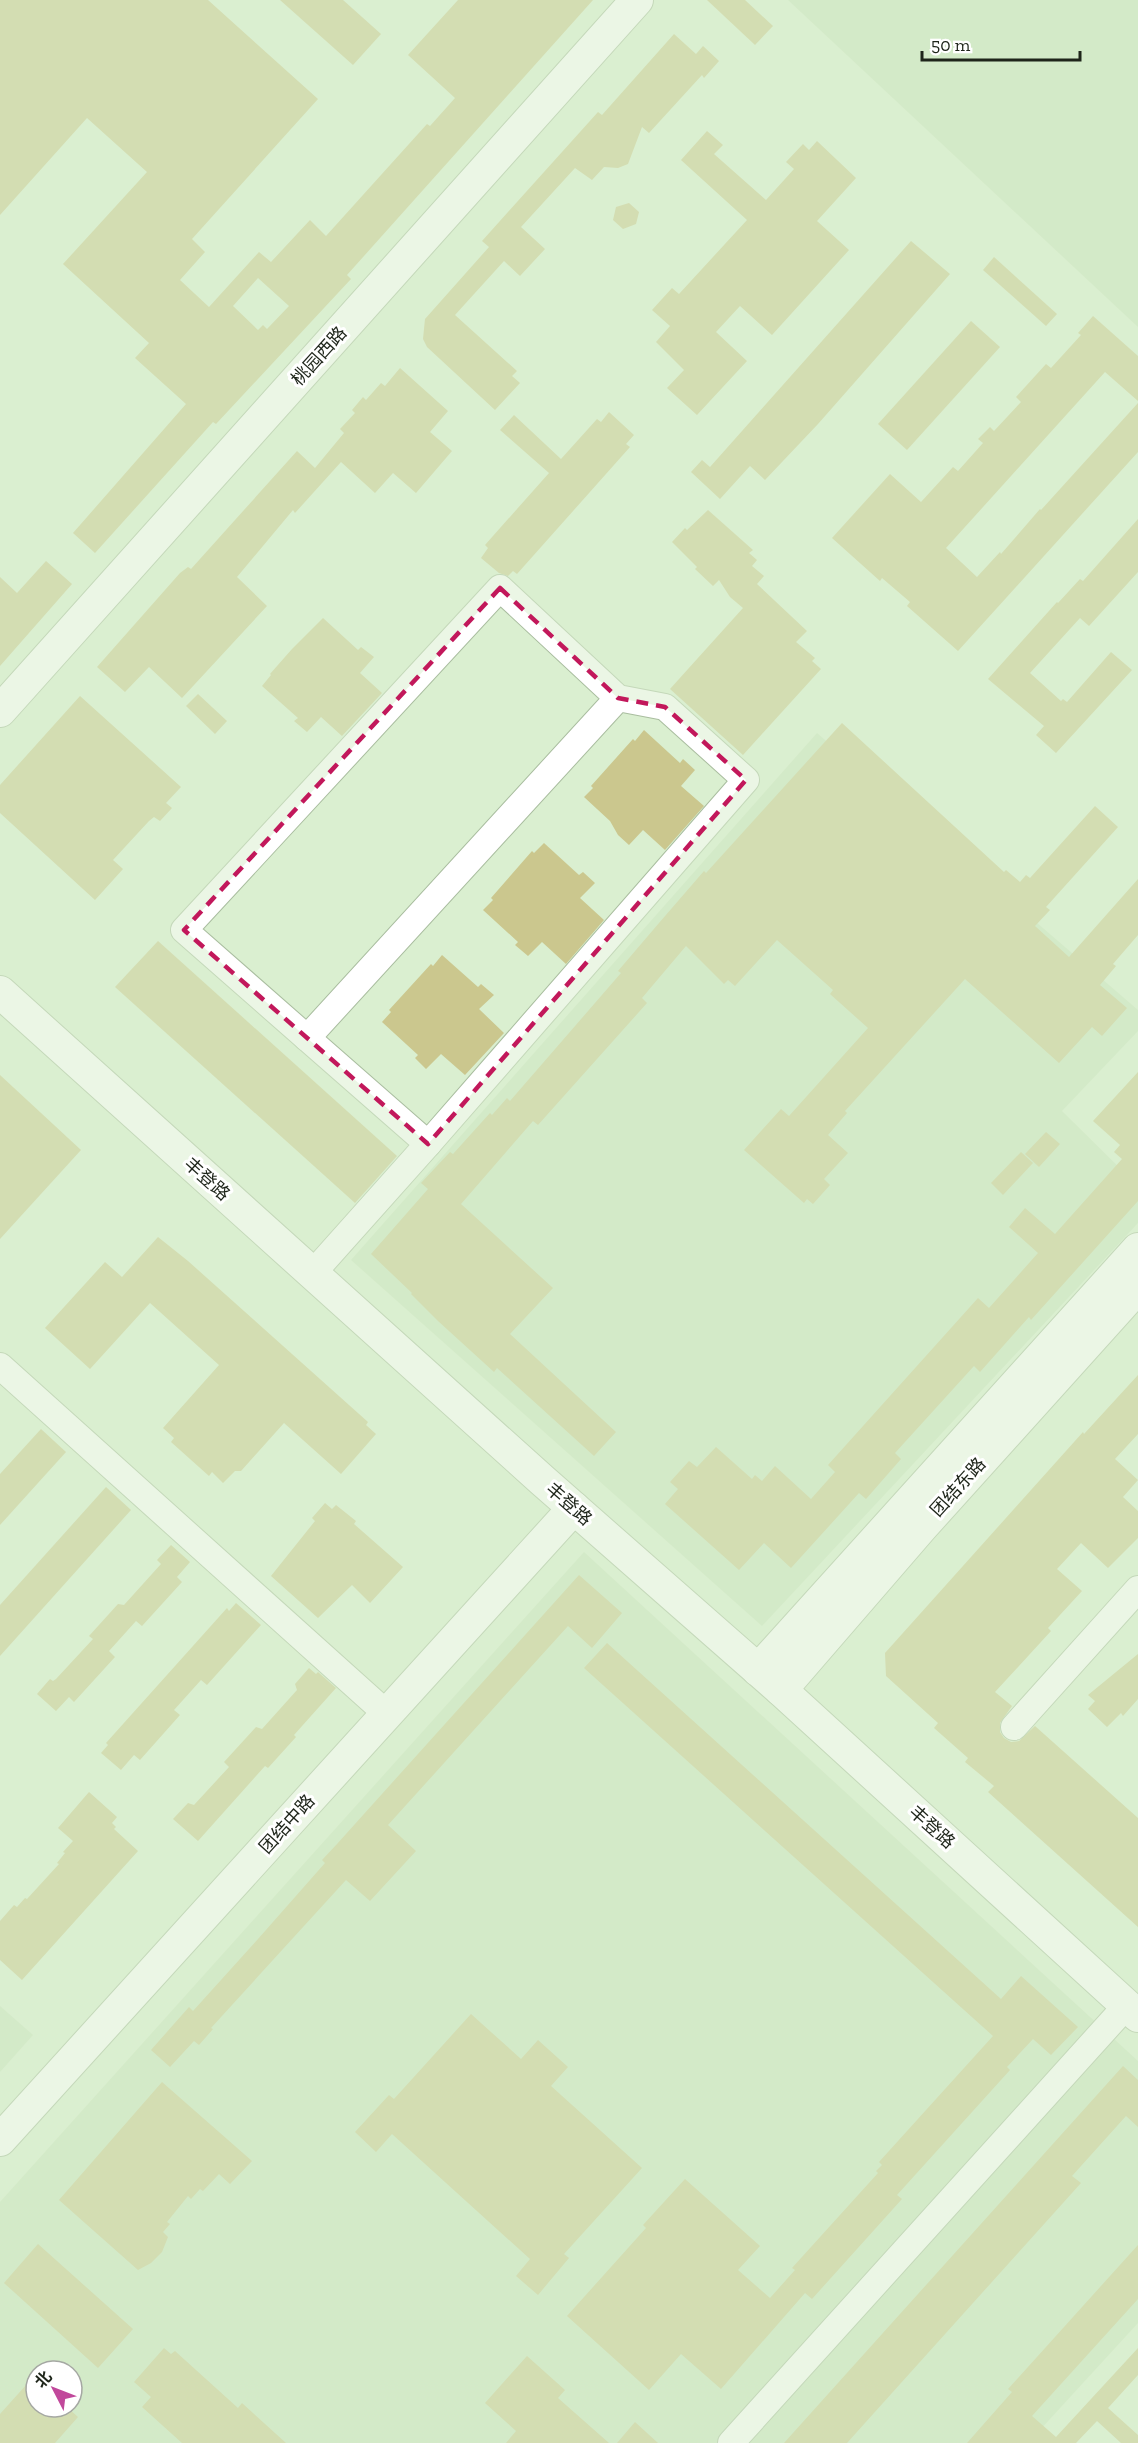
<svg xmlns="http://www.w3.org/2000/svg" width="1138" height="2443" font-family="'Zilla Slab','Noto Sans SC',serif">
  <style>
    .built { fill: #cbe4bf; fill-rule: evenodd }
    .building { fill: #cbc78e; fill-rule: evenodd }
    .lines { fill: none; stroke-linecap: round; stroke-linejoin: round }
    .minor-casing { stroke: #a9bd9f; stroke-width: 28 }
    .tertiary-casing { stroke: #a9bd9f; stroke-width: 34 }
    .minor { stroke: #fff; stroke-width: 26 }
    .tertiary { stroke: #fff; stroke-width: 32 }
    .marked { fill: none; stroke: #c2185b; stroke-width: 4.5; stroke-dasharray: 12 8; stroke-linejoin: round }
    .labels { text-anchor: middle; dominant-baseline: central; stroke-width: 6; stroke-linejoin: round; paint-order: stroke }
    .street-label { font-size: 18px; fill: #1e251a; stroke: #fff }
  </style>
  <rect width="100%" height="100%" fill="#daefd0"/>
  <g class="built">
    <polygon points="788,0 1138,0 1138,327"/>
    <polygon points="817,733 1138,1010 1138,1031 1062,1111 1138,1186 1138,1223 762,1626 351,1260"/>
    <path d="M584,1552L1138,2061V2323L1028,2443H0V2202ZM36,2371H72V2407H36Z"/>
    <polygon points="0,2006 33,2035 0,2072"/>
  </g>
  <g class="building">
    <path d="M0,0H208L318,99L192,239L205,252L180,280L209,307L259,252L271,262L310,220L326,236L427,124L430,126L455,98L408,55L458,0H593L347,275L351,279L216,424L213,422L95,553L73,533L186,404L135,358L149,343L63,264L147,172L87,118L0,215ZM258,278L289,306L267,329L263,325L258,330L233,306Z"/>
    <polygon points="280,0 343,0 381,34 353,65"/>
    <polygon points="707,0 745,0 773,26 755,45"/>
    <polygon points="674,34 696,54 703,46 719,61 704,78 702,75 649,133 642,127 628,164 618,168 604,167 592,180 575,168 521,227 545,249 520,276 504,261 455,315 517,371 512,376 520,383 495,410 427,347 423,339 425,319 489,247 482,241 598,112 602,115"/>
    <polygon points="707,131 723,145 714,154 766,200 794,169 786,162 803,144 809,150 817,141 856,178 817,221 849,250 772,335 740,306 716,332 747,361 697,415 667,388 684,370 656,342 670,326 652,310 672,288 679,294 747,220 681,160"/>
    <polygon points="629,203 639,212 636,224 623,229 613,220 616,207"/>
    <polygon points="911,241 950,274 818,424 765,480 750,466 720,499 691,472 702,460 710,467"/>
    <polygon points="994,257 1057,314 1046,326 983,270"/>
    <polygon points="1093,316 1138,356 1138,401 1105,372 946,548 977,577 1000,552 1001,554 1040,509 1041,510 1138,403 1138,452 958,651 907,606 910,602 882,578 880,581 832,538 890,474 921,502 953,467 958,471 983,443 978,439 990,427 994,431 1021,402 1016,397 1046,364 1051,368 1081,335 1078,333"/>
    <polygon points="971,321 1000,347 907,450 878,424"/>
    <polygon points="400,368 448,411 430,432 452,451 416,493 393,473 375,493 341,462 295,513 293,510 237,577 267,606 182,698 149,667 125,692 97,667 180,573 188,567 191,569 297,451 315,468 344,433 340,429 355,413 352,410 363,397 366,400 381,383 385,386"/>
    <polygon points="609,412 634,435 626,444 630,447 517,574 513,571 508,576 499,573 481,558 488,548 485,545 549,473 500,430 514,415 561,459 597,419 601,422"/>
    <polygon points="708,510 753,550 749,553 757,560 752,566 764,576 757,584 807,631 796,642 815,658 812,661 821,669 743,755 670,689 743,608 730,597 719,580 713,586 695,569 697,567 672,542 685,528 687,530"/>
    <polygon points="1138,519 1138,572 1089,626 1080,618 1030,673 1061,701 1063,699 1067,702 1111,652 1132,670 1056,753 1036,735 1044,726 988,679 1057,602 1058,603 1080,579 1083,581"/>
    <polygon points="46,561 72,584 0,666 0,577 17,593"/>
    <polygon points="323,618 358,650 361,647 374,657 360,673 382,693 342,736 321,717 307,732 294,721 298,718 262,686 271,675 270,674 292,649"/>
    <polygon points="198,694 227,721 215,734 186,706"/>
    <polygon points="80,696 181,787 166,803 172,808 160,821 154,817 149,821 113,860 123,869 95,900 0,813 0,785"/>
    <polygon points="842,723 1004,872 1006,870 1020,882 1026,875 1030,878 1095,806 1118,827 1046,907 1050,910 1035,926 1069,957 1138,879 1138,935 1113,964 1116,966 1100,985 1127,1008 1102,1036 1092,1027 1059,1063 965,979 845,1111 847,1113 828,1135 848,1153 824,1179 830,1185 813,1204 807,1199 804,1203 744,1150 781,1109 789,1116 868,1028 830,994 833,990 777,940 735,986 728,980 724,984 686,946 642,998 647,1003 538,1125 533,1121 461,1204 553,1288 510,1334 616,1432 594,1456 497,1368 494,1372 438,1321 411,1294 412,1293 371,1254 428,1189 421,1183 450,1152 453,1154 490,1113 492,1115 507,1098 510,1101 621,973 618,971 659,923 704,871 706,873"/>
    <polygon points="644,730 680,763 683,759 695,770 681,786 704,806 665,850 643,830 629,845 618,835 610,821 584,797 593,788 591,786 633,739 635,741"/>
    <polygon points="544,843 579,875 583,872 595,883 580,898 604,920 566,964 542,942 528,956 515,945 518,942 483,910 493,900 491,898 532,851 534,853"/>
    <polygon points="158,941 397,1156 355,1203 115,987"/>
    <polygon points="442,955 478,987 481,984 494,995 479,1009 504,1033 465,1075 441,1054 426,1069 415,1058 418,1055 382,1022 391,1012 389,1010 431,964 433,966"/>
    <polygon points="1138,1072 1138,1201 1031,1320 1029,1317 980,1372 974,1366 895,1453 901,1459 866,1499 859,1493 791,1568 764,1543 739,1570 665,1504 678,1489 670,1482 689,1461 697,1467 716,1447 752,1479 755,1475 762,1481 775,1466 811,1499 835,1472 828,1465 978,1298 989,1308 1038,1253 1009,1227 1025,1208 1055,1234 1122,1159 1114,1152 1120,1145 1093,1121"/>
    <polygon points="0,1075 81,1150 0,1239"/>
    <polygon points="1046,1132 1060,1144 1039,1167 1025,1154"/>
    <polygon points="1021,1152 1033,1163 1003,1195 991,1183"/>
    <polygon points="158,1237 188,1261 368,1422 366,1425 376,1434 341,1474 284,1423 241,1471 235,1471 223,1483 212,1472 209,1476 171,1442 174,1438 163,1428 219,1365 150,1303 90,1369 45,1328 105,1262 122,1277"/>
    <polygon points="1138,1375 1138,1434 1115,1459 1138,1480 1123,1497 1138,1511 1138,1538 1108,1568 1081,1543 1057,1569 1082,1591 1048,1628 1051,1631 995,1692 1012,1706 1000,1723 1000,1732 1004,1738 1011,1742 1019,1741 1035,1726 1138,1818 1138,1927 988,1792 994,1786 965,1762 968,1758 934,1728 938,1723 886,1676 885,1653 1083,1432 1084,1434"/>
    <polygon points="41,1429 66,1452 0,1525 0,1474"/>
    <polygon points="106,1487 131,1510 0,1656 0,1605"/>
    <polygon points="325,1503 332,1509 336,1505 356,1521 354,1524 403,1567 370,1603 352,1585 318,1618 271,1576 315,1521 312,1518"/>
    <polygon points="171,1545 190,1562 177,1577 182,1582 142,1626 136,1621 109,1651 115,1657 74,1702 69,1697 56,1711 37,1694 50,1679 53,1681 56,1679 93,1639 89,1636 118,1604 124,1605 161,1564 157,1560"/>
    <polygon points="579,1575 622,1613 592,1648 568,1626 388,1825 416,1851 370,1901 346,1880 211,2028 213,2029 199,2045 194,2041 170,2067 151,2050 189,2007 193,2011 258,1939 325,1863 322,1860 337,1844"/>
    <polygon points="236,1603 261,1625 207,1685 201,1680 174,1710 180,1715 140,1760 134,1755 121,1770 101,1753 108,1745 106,1743 227,1608 229,1611"/>
    <polygon points="607,1643 1001,1999 1021,1976 1078,2027 1051,2055 1033,2039 1007,2067 1010,2070 897,2195 902,2199 812,2299 805,2293 721,2389 681,2354 649,2390 567,2316 646,2228 643,2225 685,2179 760,2246 738,2270 770,2298 795,2270 792,2268 878,2173 876,2171 882,2165 879,2162 993,2036 584,1668"/>
    <polygon points="1138,1654 1138,1699 1123,1716 1121,1713 1107,1727 1088,1709 1095,1701 1088,1695"/>
    <polygon points="309,1668 316,1674 318,1672 336,1688 294,1735 296,1737 268,1768 265,1766 198,1841 173,1819 188,1803 194,1805 229,1767 224,1762 256,1727 262,1729 297,1690 295,1684"/>
    <polygon points="89,1792 117,1817 112,1823 116,1827 114,1829 138,1851 22,1980 0,1960 0,1921 14,1905 17,1907 25,1898 27,1899 59,1864 57,1863 65,1853 63,1852 73,1841 58,1828"/>
    <polygon points="471,2014 521,2059 538,2040 568,2067 551,2086 642,2168 564,2254 569,2258 538,2295 516,2276 530,2259 392,2134 376,2152 355,2132 389,2095 394,2099"/>
    <polygon points="1123,2066 1138,2080 1138,2127 1126,2116 1072,2176 1081,2183 847,2443 784,2443"/>
    <polygon points="162,2082 252,2161 230,2184 219,2174 203,2191 200,2189 191,2199 188,2196 167,2222 170,2224 163,2232 168,2237 162,2252 151,2263 138,2270 59,2200"/>
    <polygon points="38,2244 133,2329 98,2368 4,2283"/>
    <polygon points="1138,2245 1138,2299 1032,2416 1056,2437 1138,2348 1138,2375 1108,2408 1138,2435 1138,2443 1121,2443 1097,2421 1076,2443 967,2443 1012,2392 1008,2389"/>
    <polygon points="164,2348 171,2354 175,2351 238,2408 242,2403 286,2443 182,2443 142,2407 151,2397 134,2382"/>
    <polygon points="527,2356 565,2390 558,2398 609,2443 506,2443 516,2431 485,2403"/>
    <polygon points="36,2374 36,2407 67,2407 78,2417 55,2443 0,2443 0,2414"/>
    <polygon points="635,2422 658,2443 617,2443"/>
  </g>
  <g class="lines">
    <defs>
      <g id="minor">
        <polyline points="307,1038 428,1144"/>
        <polyline points="312,1274 428,1144 746,780 665,707 618,698 500,588 184,930 307,1038 618,698"/>
        <polyline points="0,1366 387,1714"/>
        <polyline points="1014,1727 1138,1589"/>
        <polyline points="731,2443 1127,2005"/>
      </g>
      <g id="tertiary">
        <polyline points="0,711 637,0"/>
        <polyline points="0,992 542,1480 781,1690 1138,2016"/>
        <polyline points="758,1670 1138,1249"/>
        <polyline points="781,1690 921,1528 1138,1287"/>
        <polyline points="0,2140 574,1508"/>
      </g>
    </defs>
    <use href="#minor" class="minor-casing"/>
    <use href="#tertiary" class="tertiary-casing"/>
    <use href="#minor" class="minor"/>
    <use href="#tertiary" class="tertiary"/>
  </g>
  <path d="M0 0H1138V2443H0ZM500,588L618,698L665,707L746,780L428,1144L184,930Z" fill="#daefd0" fill-opacity=".55" fill-rule="evenodd"/>
  <path class="marked" d="M500,588L618,698L665,707L746,780L428,1144L184,930Z"/>
  <g class="labels">
    <g class="street-label">
      <text transform="translate(319 356) rotate(-48)">桃园西路</text>
      <text transform="translate(207 1179) rotate(42)">丰登路</text>
      <text transform="translate(958 1487) rotate(-48)">团结东路</text>
      <text transform="translate(569 1504) rotate(41)">丰登路</text>
      <text transform="translate(287 1824) rotate(-48)">团结中路</text>
      <text transform="translate(932 1827) rotate(42)">丰登路</text>
    </g>
  </g>
  <g transform="translate(54 2389) rotate(312)"><circle r="28" fill="#ffffff" stroke="#a5a8a3" stroke-width="1.5"/>
  <path d="M0-4.5L10 22L0 15L-10 22Z" fill="#c1489b"/>
  <text y="-9" font-size="16" font-weight="bold" text-anchor="middle" fill="#1e251a">北</text>
  </g>
  <path d="M922 51v9h158v-9" fill="none" stroke="#1e251a" stroke-width="3"/>
  <text x="931" y="51" font-size="18" fill="#1e251a" stroke="#ffffff" stroke-width="4.5" paint-order="stroke">50 m</text>
</svg>
